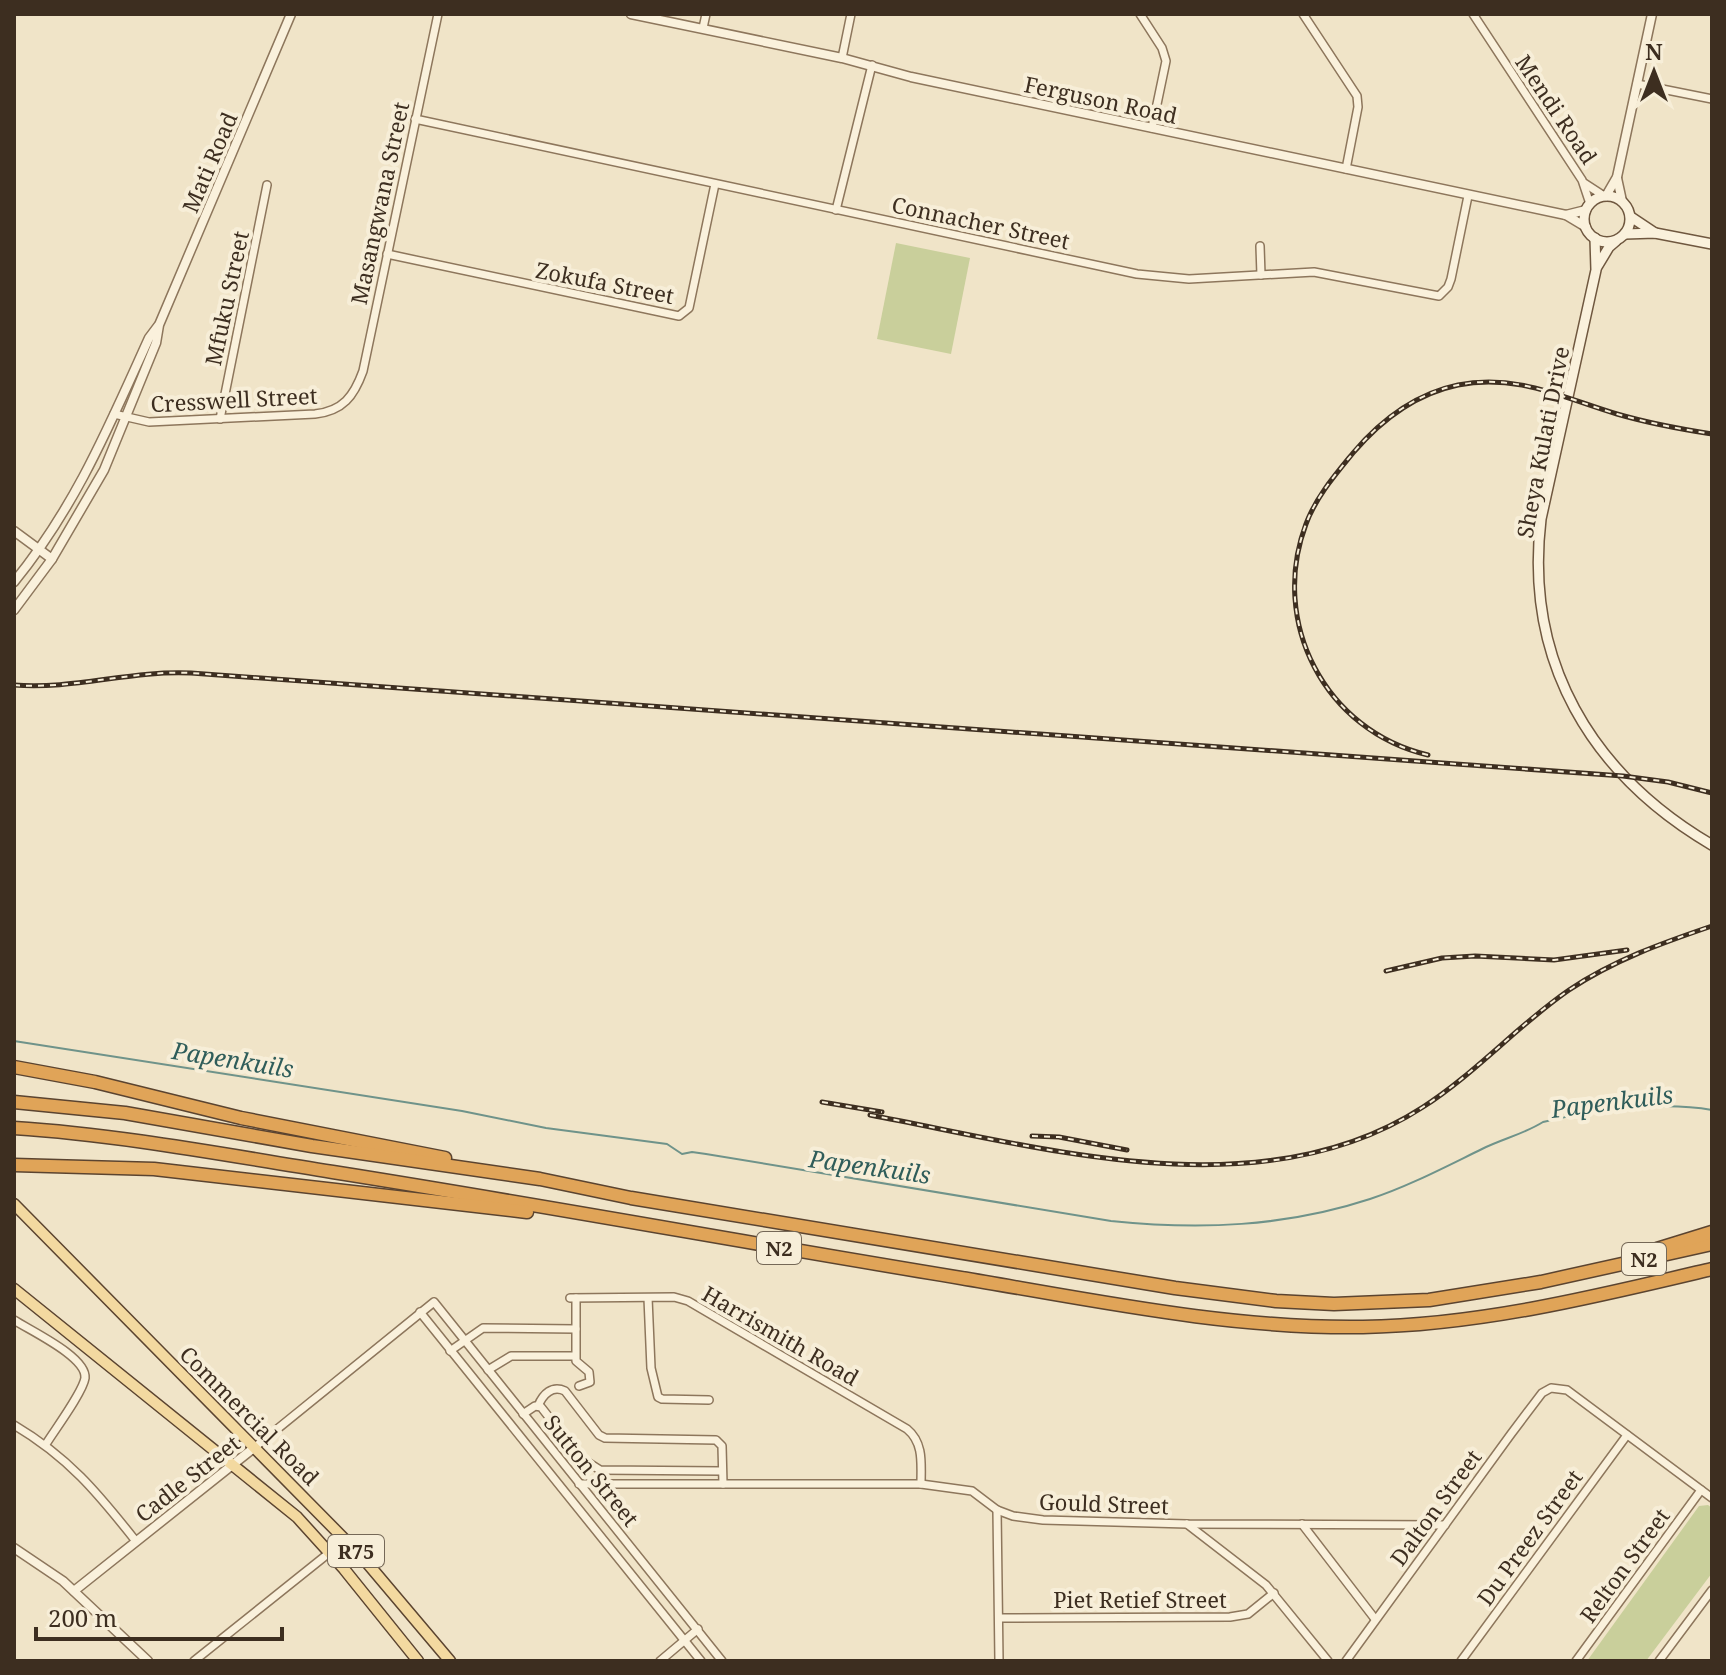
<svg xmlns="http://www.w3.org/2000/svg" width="1726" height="1675" font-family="'Noto Serif',serif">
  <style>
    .green { fill: #c9cf9b }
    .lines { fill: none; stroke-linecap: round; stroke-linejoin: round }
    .stream { stroke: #6f938a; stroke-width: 2 }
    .minor-casing { stroke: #8d765c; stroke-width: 10 }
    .tertiary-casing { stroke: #8d765c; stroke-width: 11 }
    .secondary-casing { stroke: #6f573f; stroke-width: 12 }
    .primary-casing { stroke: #5b4430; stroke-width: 13 }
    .motorway-casing { stroke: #5b4430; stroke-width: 15 }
    .minor { stroke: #faf1dc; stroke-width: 7 }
    .tertiary { stroke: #faf1dc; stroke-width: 8 }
    .secondary { stroke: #faf1dc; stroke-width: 9 }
    .primary { stroke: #f3d9a0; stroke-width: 10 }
    .motorway { stroke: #e0a458; stroke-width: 12 }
    .rail-casing { stroke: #3d2e20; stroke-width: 5 }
    .rail { stroke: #f7eed8; stroke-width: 2; stroke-dasharray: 6; stroke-linecap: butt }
    .labels { text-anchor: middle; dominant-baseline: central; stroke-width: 8; stroke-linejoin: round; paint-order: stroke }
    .shield { fill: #f7eed8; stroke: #756857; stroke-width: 2 }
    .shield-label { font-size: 20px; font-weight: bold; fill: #3d2e20 }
    .street-label { font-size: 22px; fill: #3d2e20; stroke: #f7eed8 }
    .water-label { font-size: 24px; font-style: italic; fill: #2f5d5a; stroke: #f7eed8 }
  </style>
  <rect width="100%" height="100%" fill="#f0e4c8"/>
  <g class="green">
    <polygon points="896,243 970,258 951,354 877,339"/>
    <polygon points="1708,1505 1712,1508 1712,1573 1646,1661 1587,1661 1699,1506"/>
  </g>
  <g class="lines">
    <path class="stream" d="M14,1041L462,1111L546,1128L667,1144L682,1154L692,1152L706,1154L1111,1221C1199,1230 1285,1227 1370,1199C1409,1186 1445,1167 1482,1149C1502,1139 1524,1134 1543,1122C1593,1110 1661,1101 1712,1110"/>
    <defs>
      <g id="minor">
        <polyline points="1140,14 1162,48 1166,61 1152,128"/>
        <polyline points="1303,14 1357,96 1358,107 1346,169"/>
        <polyline points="1473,14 1582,180 1590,204"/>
        <polyline points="703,28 706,14"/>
        <polyline points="842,58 851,14"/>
        <polyline points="1637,84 1712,99"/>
        <polyline points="415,119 1137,274 1189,279 1314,272 1439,296 1448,287 1451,279 1468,196"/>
        <polyline points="1584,183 1604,196"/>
        <polyline points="836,210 872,65"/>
        <polyline points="1260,246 1261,275"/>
        <polyline points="387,254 679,316 689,308 715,184"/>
        <path d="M114,414L149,422L315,414C343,411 354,396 363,371L438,14"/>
        <polyline points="220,419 267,185"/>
        <path d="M570,1298L674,1297L688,1301L907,1429C924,1443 921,1464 921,1484"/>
        <polyline points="576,1298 576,1361 589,1372 590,1382 579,1386"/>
        <polyline points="648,1298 651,1368 658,1397 662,1399 709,1400"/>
        <polyline points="420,1312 701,1661"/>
        <path d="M14,1320C31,1331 87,1357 85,1378C83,1392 54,1431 46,1444"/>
        <polyline points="450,1351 483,1328 576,1329"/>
        <polyline points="488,1370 511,1356 575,1356"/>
        <path d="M538,1406C543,1394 552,1385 565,1391L599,1435L605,1438L716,1440L722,1446L723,1484"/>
        <polyline points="523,1414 535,1406 541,1407 581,1458 600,1470 721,1471"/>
        <path d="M14,1425C68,1457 97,1492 135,1540"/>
        <polyline points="255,1447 434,1302 722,1661"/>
        <polyline points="579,1484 921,1484 972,1491 997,1510 1013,1516 1043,1520 1187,1524 1445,1525"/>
        <polyline points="997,1510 999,1661"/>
        <polyline points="1187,1524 1266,1585 1328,1661"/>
        <polyline points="1302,1524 1375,1619"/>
        <polyline points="999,1618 1230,1617 1248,1614 1274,1593"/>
        <polyline points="194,1661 329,1553"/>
        <polyline points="660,1661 698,1629"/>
        <polyline points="1346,1661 1511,1434 1542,1393 1551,1388 1567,1390 1712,1498"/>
        <polyline points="1461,1661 1627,1435"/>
        <polyline points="1576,1661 1701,1490"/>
        <polyline points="1659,1661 1712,1590"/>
      </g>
      <g id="tertiary">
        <polyline points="631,14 842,58 911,77 1566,215 1586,227"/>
        <polyline points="1617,178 1622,201"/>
        <polyline points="1606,196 1617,177 1652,14"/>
        <polyline points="1566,215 1586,210"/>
        <polyline points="14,531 52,559"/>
        <path d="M14,582C76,506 109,426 149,338L158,326"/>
        <polyline points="14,610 52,559 104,470 156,343 159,325 291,14"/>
        <polyline points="14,1548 63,1581 148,1661"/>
        <polyline points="74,1591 255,1447"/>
      </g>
      <g id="secondary">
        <circle cx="1607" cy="219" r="23"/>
        <polyline points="1631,217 1655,233"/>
        <polyline points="1625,234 1655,233 1712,244"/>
        <path d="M1595,238L1596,270L1541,519C1524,661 1591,774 1712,845"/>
        <polyline points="1597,267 1609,247 1616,241"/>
      </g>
      <g id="primary">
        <polyline points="14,1204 363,1558 450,1661"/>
        <polyline points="14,1289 297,1517 344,1569 418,1661"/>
      </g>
      <g id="motorway">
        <polyline points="14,1067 95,1082 241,1118 445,1158"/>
        <polyline points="14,1102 125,1113 312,1146 540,1179 631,1198 1175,1288 1276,1301 1334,1304 1429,1300 1541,1282 1712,1244"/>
        <path d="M14,1128C123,1135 231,1156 339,1173C547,1206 753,1244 961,1278C1093,1300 1229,1329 1363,1327C1481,1325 1598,1296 1712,1269"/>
        <polyline points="14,1165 154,1169 527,1212"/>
        <polyline points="1657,1249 1712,1232"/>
      </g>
    </defs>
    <use href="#minor" class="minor-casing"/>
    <use href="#tertiary" class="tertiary-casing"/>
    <use href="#secondary" class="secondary-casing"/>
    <use href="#primary" class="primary-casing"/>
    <use href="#motorway" class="motorway-casing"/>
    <use href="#minor" class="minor"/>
    <use href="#tertiary" class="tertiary"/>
    <use href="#secondary" class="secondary"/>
    <use href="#primary" class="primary"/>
    <use href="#motorway" class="motorway"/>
    <defs>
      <g id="rail">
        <path d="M14,685C73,690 131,670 191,673L1623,776L1668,782L1712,793"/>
        <path d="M1428,755C1325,731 1269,622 1306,524C1316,497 1335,475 1353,453C1381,420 1415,394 1458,385C1516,373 1563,398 1617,414C1648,423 1680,429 1712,434"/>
        <polyline points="1386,971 1442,958 1475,956 1554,960 1627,950"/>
        <polyline points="822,1102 882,1112"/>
        <path d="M870,1115C1046,1148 1261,1212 1423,1107C1476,1073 1518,1025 1569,990C1614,960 1662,943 1712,926"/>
        <polyline points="1032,1136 1059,1137 1127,1150"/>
      </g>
    </defs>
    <use href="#rail" class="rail-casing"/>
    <use href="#rail" class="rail"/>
  </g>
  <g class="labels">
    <g class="shield">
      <rect x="757" y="1232" width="44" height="32" rx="6"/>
      <rect x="1622" y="1243" width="44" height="32" rx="6"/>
      <rect x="328" y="1535" width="56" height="32" rx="6"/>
    </g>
    <g class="shield-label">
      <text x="779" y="1248">N2</text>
      <text x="1644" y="1259">N2</text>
      <text x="356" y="1551">R75</text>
    </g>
    <g class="street-label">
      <text transform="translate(1101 99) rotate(12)">Ferguson Road</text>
      <text transform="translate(1557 109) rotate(56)">Mendi Road</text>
      <text transform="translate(209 162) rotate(-67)">Mati Road</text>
      <text transform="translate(379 203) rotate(-78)">Masangwana Street</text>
      <text transform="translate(981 222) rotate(12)">Connacher Street</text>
      <text transform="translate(605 282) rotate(11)">Zokufa Street</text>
      <text transform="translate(226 298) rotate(-78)">Mfuku Street</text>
      <text transform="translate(234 399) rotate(-3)">Cresswell Street</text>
      <text transform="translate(1542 442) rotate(-79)">Sheya Kulati Drive</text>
      <text transform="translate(781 1335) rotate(30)">Harrismith Road</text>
      <text transform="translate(250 1415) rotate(45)">Commercial Road</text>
      <text transform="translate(592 1470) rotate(51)">Sutton Street</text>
      <text transform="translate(187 1478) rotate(-38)">Cadle Street</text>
      <text transform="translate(1104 1503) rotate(2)">Gould Street</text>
      <text transform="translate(1435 1507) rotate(-54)">Dalton Street</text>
      <text transform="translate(1529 1537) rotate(-54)">Du Preez Street</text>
      <text transform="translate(1624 1565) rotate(-54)">Relton Street</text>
      <text x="1140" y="1599">Piet Retief Street</text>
    </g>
    <g class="water-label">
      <text transform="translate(233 1059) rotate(9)">Papenkuils</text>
      <text transform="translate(1612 1101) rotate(-7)">Papenkuils</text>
      <text transform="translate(870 1166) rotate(8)">Papenkuils</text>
    </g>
  </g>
  <rect width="1726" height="1675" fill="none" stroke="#3d2e20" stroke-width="32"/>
  <g transform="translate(1654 72)" stroke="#f7eed8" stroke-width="6" paint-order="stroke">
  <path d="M0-6L14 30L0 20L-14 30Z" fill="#3d2e20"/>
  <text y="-12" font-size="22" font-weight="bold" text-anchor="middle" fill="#3d2e20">N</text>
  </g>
  <path d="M36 1627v12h246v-12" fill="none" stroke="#3d2e20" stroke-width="4"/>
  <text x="48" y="1627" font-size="24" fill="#3d2e20" stroke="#f7eed8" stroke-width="6" paint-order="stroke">200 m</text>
</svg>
